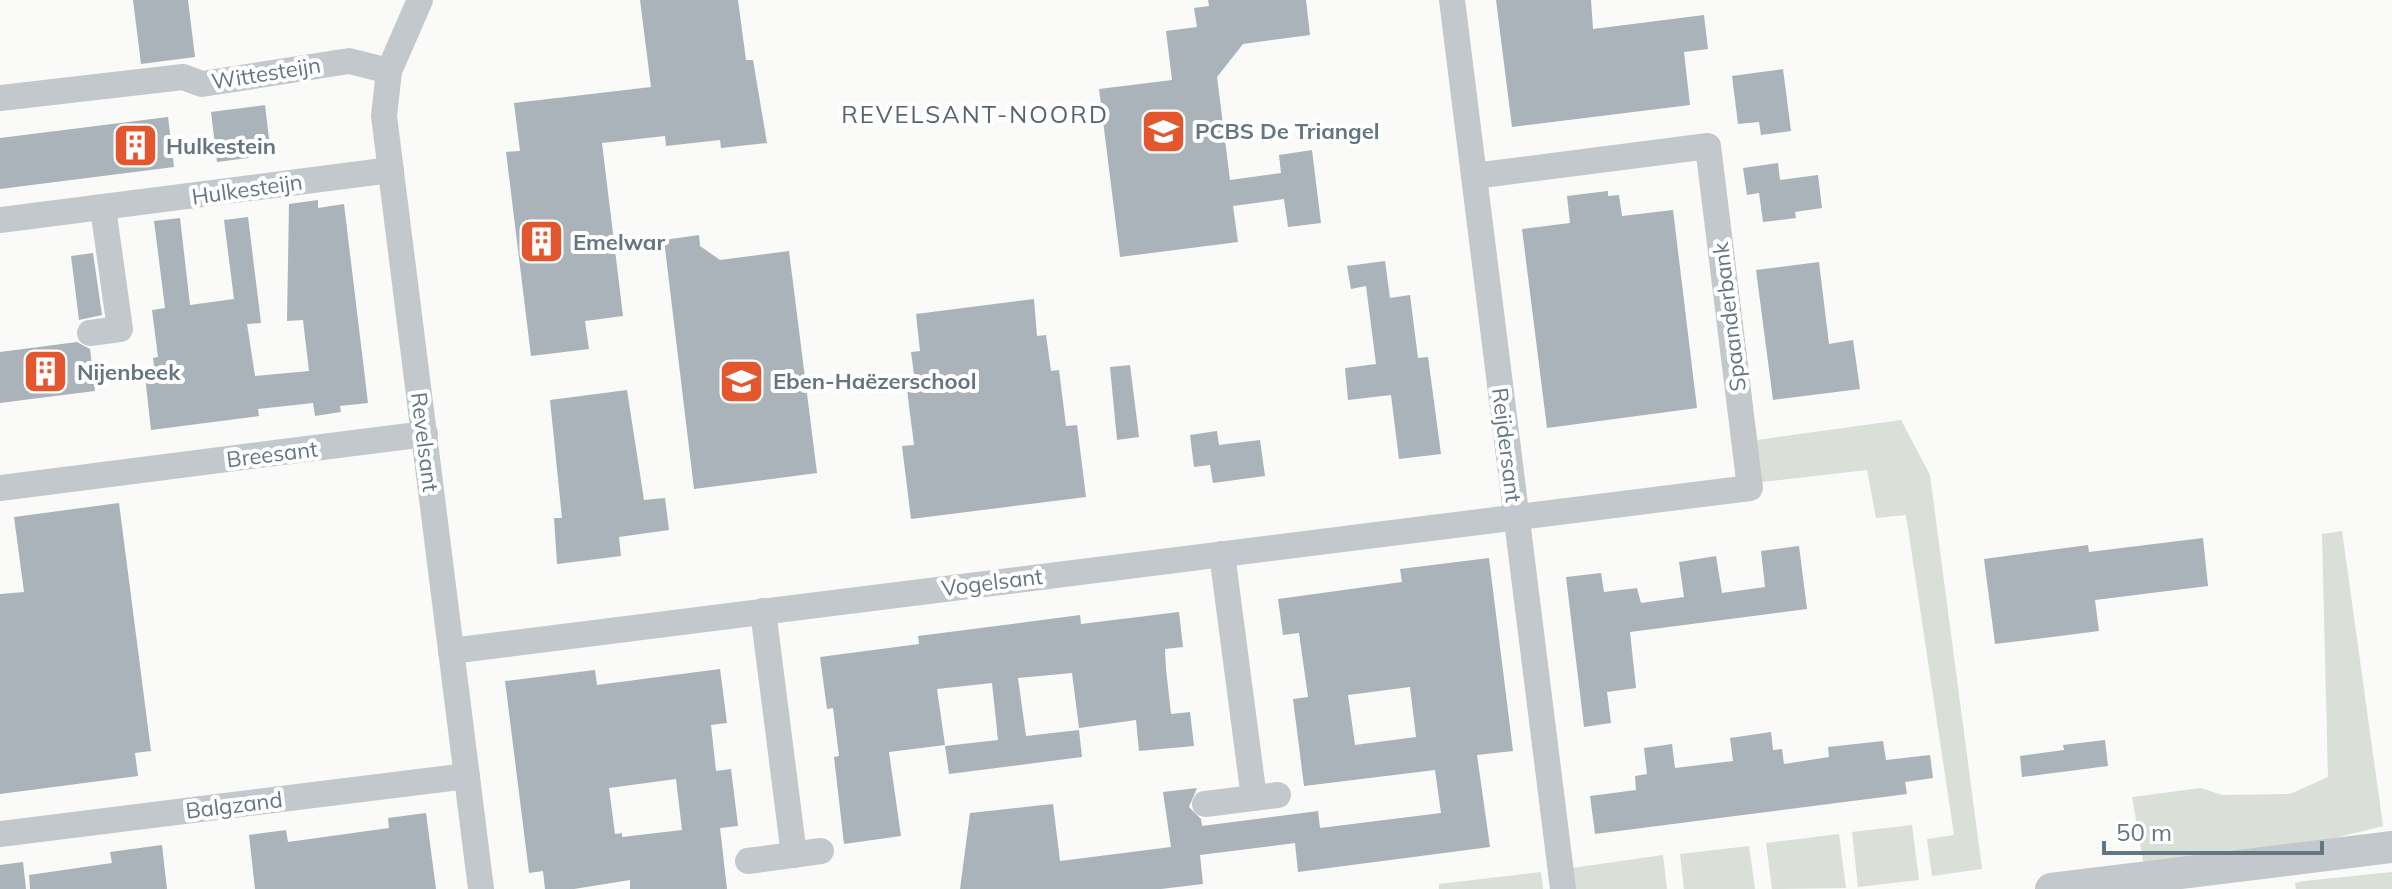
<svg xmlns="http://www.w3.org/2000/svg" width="2392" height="889" font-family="Mulish,sans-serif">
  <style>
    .green { fill: #dadfd7 }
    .building { fill: #aab3b9; fill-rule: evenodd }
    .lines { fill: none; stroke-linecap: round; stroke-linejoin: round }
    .minor { stroke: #c3c8cc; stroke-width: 26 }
    .tertiary { stroke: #c3c8cc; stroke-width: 32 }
    .labels { text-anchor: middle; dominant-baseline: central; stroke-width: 8; stroke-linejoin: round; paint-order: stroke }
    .street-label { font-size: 22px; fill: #657683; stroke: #fff }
    .poi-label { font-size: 22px; font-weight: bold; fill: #657683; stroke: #fff; text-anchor: start }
    .neighbourhood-label { font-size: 24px; letter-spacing: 2px; fill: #57646e; stroke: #fff }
  </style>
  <rect width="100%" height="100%" fill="#fafaf8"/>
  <g class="green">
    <polygon points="1901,420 1930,475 1982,869 1932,876 1927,839 1954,835 1906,515 1876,518 1867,470 1762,482 1757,440"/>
    <polygon points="2342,531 2383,826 2299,847 2144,866 2132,797 2201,788 2222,795 2290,794 2328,777 2322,534"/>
    <polygon points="1912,825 1919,880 1858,887 1852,832"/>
    <polygon points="1839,834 1846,888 1772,889 1766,843"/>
    <polygon points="1749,846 1755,889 1684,889 1680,854"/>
    <polygon points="1663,855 1667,889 1574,889 1572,868"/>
    <polygon points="1541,872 1543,889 1439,889 1439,884"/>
    <polygon points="2392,872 2392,889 2296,889 2295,883 2304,881"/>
  </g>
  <g class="building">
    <polygon points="133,0 188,0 195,57 141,64"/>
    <polygon points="640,0 738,0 746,60 753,60 767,143 721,148 720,140 666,146 665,136 602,143 623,316 585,321 589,349 531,356 506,152 520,151 514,103 651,87"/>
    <polygon points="1208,0 1306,0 1310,35 1243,44 1217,77 1230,180 1281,173 1279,155 1312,150 1321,223 1288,227 1284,199 1233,206 1238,242 1120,257 1099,89 1172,80 1166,31 1197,27 1194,8 1209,6"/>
    <polygon points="1496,0 1591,0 1593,29 1704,15 1708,49 1684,52 1690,105 1512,127"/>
    <polygon points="1783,69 1791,131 1761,135 1759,122 1738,124 1732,76"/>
    <polygon points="265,105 271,155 217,162 211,112"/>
    <polygon points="168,117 174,167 0,189 0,138"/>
    <polygon points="1778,163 1780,180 1818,175 1822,208 1795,212 1796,218 1763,222 1759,193 1747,195 1743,168"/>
    <polygon points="1608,191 1608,196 1619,195 1622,216 1673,210 1697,408 1547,428 1522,229 1570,223 1567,196"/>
    <polygon points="318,200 318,208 344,204 368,403 340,406 341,412 315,416 313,403 258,409 259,416 151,430 145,376 155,375 153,358 158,357 152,310 165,308 154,221 180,218 190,305 234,299 224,220 248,217 261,323 247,324 255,376 309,371 303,320 287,321 289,204"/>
    <polygon points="699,235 700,246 720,260 789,251 817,473 694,489 664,240"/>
    <polygon points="93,253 102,315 79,320 71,256"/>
    <polygon points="1385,261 1390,298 1410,295 1418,358 1428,357 1441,454 1399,459 1391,395 1348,400 1345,368 1376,364 1366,286 1351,289 1347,266"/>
    <polygon points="1819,262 1829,344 1853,340 1860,389 1773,400 1756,270"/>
    <polygon points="1034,299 1037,336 1046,335 1051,371 1059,370 1066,426 1077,425 1086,497 911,519 902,446 914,445 907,390 916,389 911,352 920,351 916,314"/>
    <polygon points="77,342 90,349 95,391 0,403 0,352"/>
    <polygon points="1130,365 1139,437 1117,440 1110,367"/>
    <polygon points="627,390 644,500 665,498 669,530 619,537 621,556 557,564 554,518 562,518 550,400"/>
    <polygon points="1217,431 1219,445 1260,440 1265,476 1213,483 1210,465 1194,467 1190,435"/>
    <polygon points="119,503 151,751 135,753 138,776 0,794 0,594 24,592 14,517"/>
    <polygon points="2203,538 2208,586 2095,600 2099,631 1995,644 1984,559 2088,545 2089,552"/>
    <polygon points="1799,546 1807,609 1630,632 1636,688 1607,692 1611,723 1584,727 1566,577 1601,573 1604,592 1637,588 1641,603 1684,597 1679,562 1716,556 1722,593 1765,587 1761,551"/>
    <path d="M1489,558L1513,751L1477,755L1490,847L1298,872L1295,843L1200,855L1203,884L1161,889H960L970,813L1053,804L1060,861L1171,847L1163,792L1197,788L1189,807L1201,819L1202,826L1318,811L1320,828L1441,813L1435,770L1304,786L1293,699L1308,697L1299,633L1283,635L1278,599L1402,582L1400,569ZM1410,687L1416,737L1355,745L1348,695Z"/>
    <polygon points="1179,612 1183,647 1165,649 1166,669 1171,714 1190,712 1194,746 1139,751 1136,720 1079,728 1072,673 1018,678 1026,736 1079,730 1082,757 949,774 945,746 998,740 992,683 937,689 945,745 889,752 901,836 844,844 834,757 839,756 833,708 827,709 820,657 919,644 918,636 1027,622 1080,615 1081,624"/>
    <path d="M720,669L727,723L711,725L716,771L731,769L738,826L720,828L727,889H630V880L574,889H545L543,871L529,873L505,681L595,670L597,685ZM676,779L682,830L622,837V833L615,834L609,788Z"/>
    <polygon points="1771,732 1773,750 1782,749 1784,764 1829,757 1828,747 1883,741 1886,760 1930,755 1933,778 1905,782 1907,794 1595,834 1590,796 1636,790 1635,776 1647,774 1644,748 1672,744 1675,768 1733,761 1730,738"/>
    <polygon points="2105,740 2108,766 2022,777 2020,756 2064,750 2063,745"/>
    <polygon points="426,813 436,889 255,889 249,835 286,830 288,842 389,828 388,818"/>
    <polygon points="162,845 167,889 30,889 29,875 112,863 110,852"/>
    <polygon points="23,862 26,889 0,889 0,865"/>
  </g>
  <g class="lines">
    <g class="minor">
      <polyline points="420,0 389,71 384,116 481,889"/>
      <polyline points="1452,0 1563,889"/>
      <polyline points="0,98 183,77 202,84 349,61 389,71"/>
      <polyline points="0,220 391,170"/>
      <polyline points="90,333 120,329 103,208"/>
      <polyline points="0,488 425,434"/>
      <polyline points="1222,554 1254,798"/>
      <polyline points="763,611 794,855"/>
      <polyline points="451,651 1750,488 1708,146 1474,176"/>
      <polyline points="1205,804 1278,795"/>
      <polyline points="0,834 467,776"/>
      <polyline points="748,861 821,851"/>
    </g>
    <polyline class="tertiary" points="2051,889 2392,847"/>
  </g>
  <defs>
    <symbol id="school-square" viewBox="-11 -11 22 22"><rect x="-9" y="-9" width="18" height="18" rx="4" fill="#e4572e" stroke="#fff"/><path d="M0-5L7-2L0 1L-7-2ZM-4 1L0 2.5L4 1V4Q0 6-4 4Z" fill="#fff"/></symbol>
    <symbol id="building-square" viewBox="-11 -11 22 22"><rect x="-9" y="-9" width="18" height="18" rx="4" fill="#e4572e" stroke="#fff"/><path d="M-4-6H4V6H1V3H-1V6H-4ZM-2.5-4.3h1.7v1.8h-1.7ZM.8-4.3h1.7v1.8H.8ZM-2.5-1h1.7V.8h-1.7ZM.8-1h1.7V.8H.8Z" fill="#fff"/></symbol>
  </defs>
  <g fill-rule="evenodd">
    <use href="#school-square" x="1138" y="106" width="51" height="51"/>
    <use href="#building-square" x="110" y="120" width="51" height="51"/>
    <use href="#building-square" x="516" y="216" width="51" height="51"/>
    <use href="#building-square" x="20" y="346" width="51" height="51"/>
    <use href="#school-square" x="716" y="356" width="51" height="51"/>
  </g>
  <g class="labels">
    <g class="street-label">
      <text transform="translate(266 73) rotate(-9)">Wittesteijn</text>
      <text transform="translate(247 189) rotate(-8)">Hulkesteijn</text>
      <text transform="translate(1729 317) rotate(-97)">Spaanderbank</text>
      <text transform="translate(425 442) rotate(83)">Revelsant</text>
      <text transform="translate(1507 445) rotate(83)">Reijdersant</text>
      <text transform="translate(272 454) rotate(-7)">Breesant</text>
      <text transform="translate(992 582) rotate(-7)">Vogelsant</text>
      <text transform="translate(234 805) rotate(-7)">Balgzand</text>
    </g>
    <g class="poi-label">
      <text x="1195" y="131">PCBS De Triangel</text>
      <text x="166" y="146">Hulkestein</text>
      <text x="573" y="242">Emelwar</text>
      <text x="77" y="372">Nijenbeek</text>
      <text x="773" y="381">Eben-Haëzerschool</text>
    </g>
    <g class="neighbourhood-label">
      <text x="975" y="114">REVELSANT-NOORD</text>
    </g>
  </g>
  <path d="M2104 841v12h218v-12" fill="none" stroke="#657683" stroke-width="4"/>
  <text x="2116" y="841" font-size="24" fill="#657683" stroke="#ffffff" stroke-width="6" paint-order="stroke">50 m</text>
</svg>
